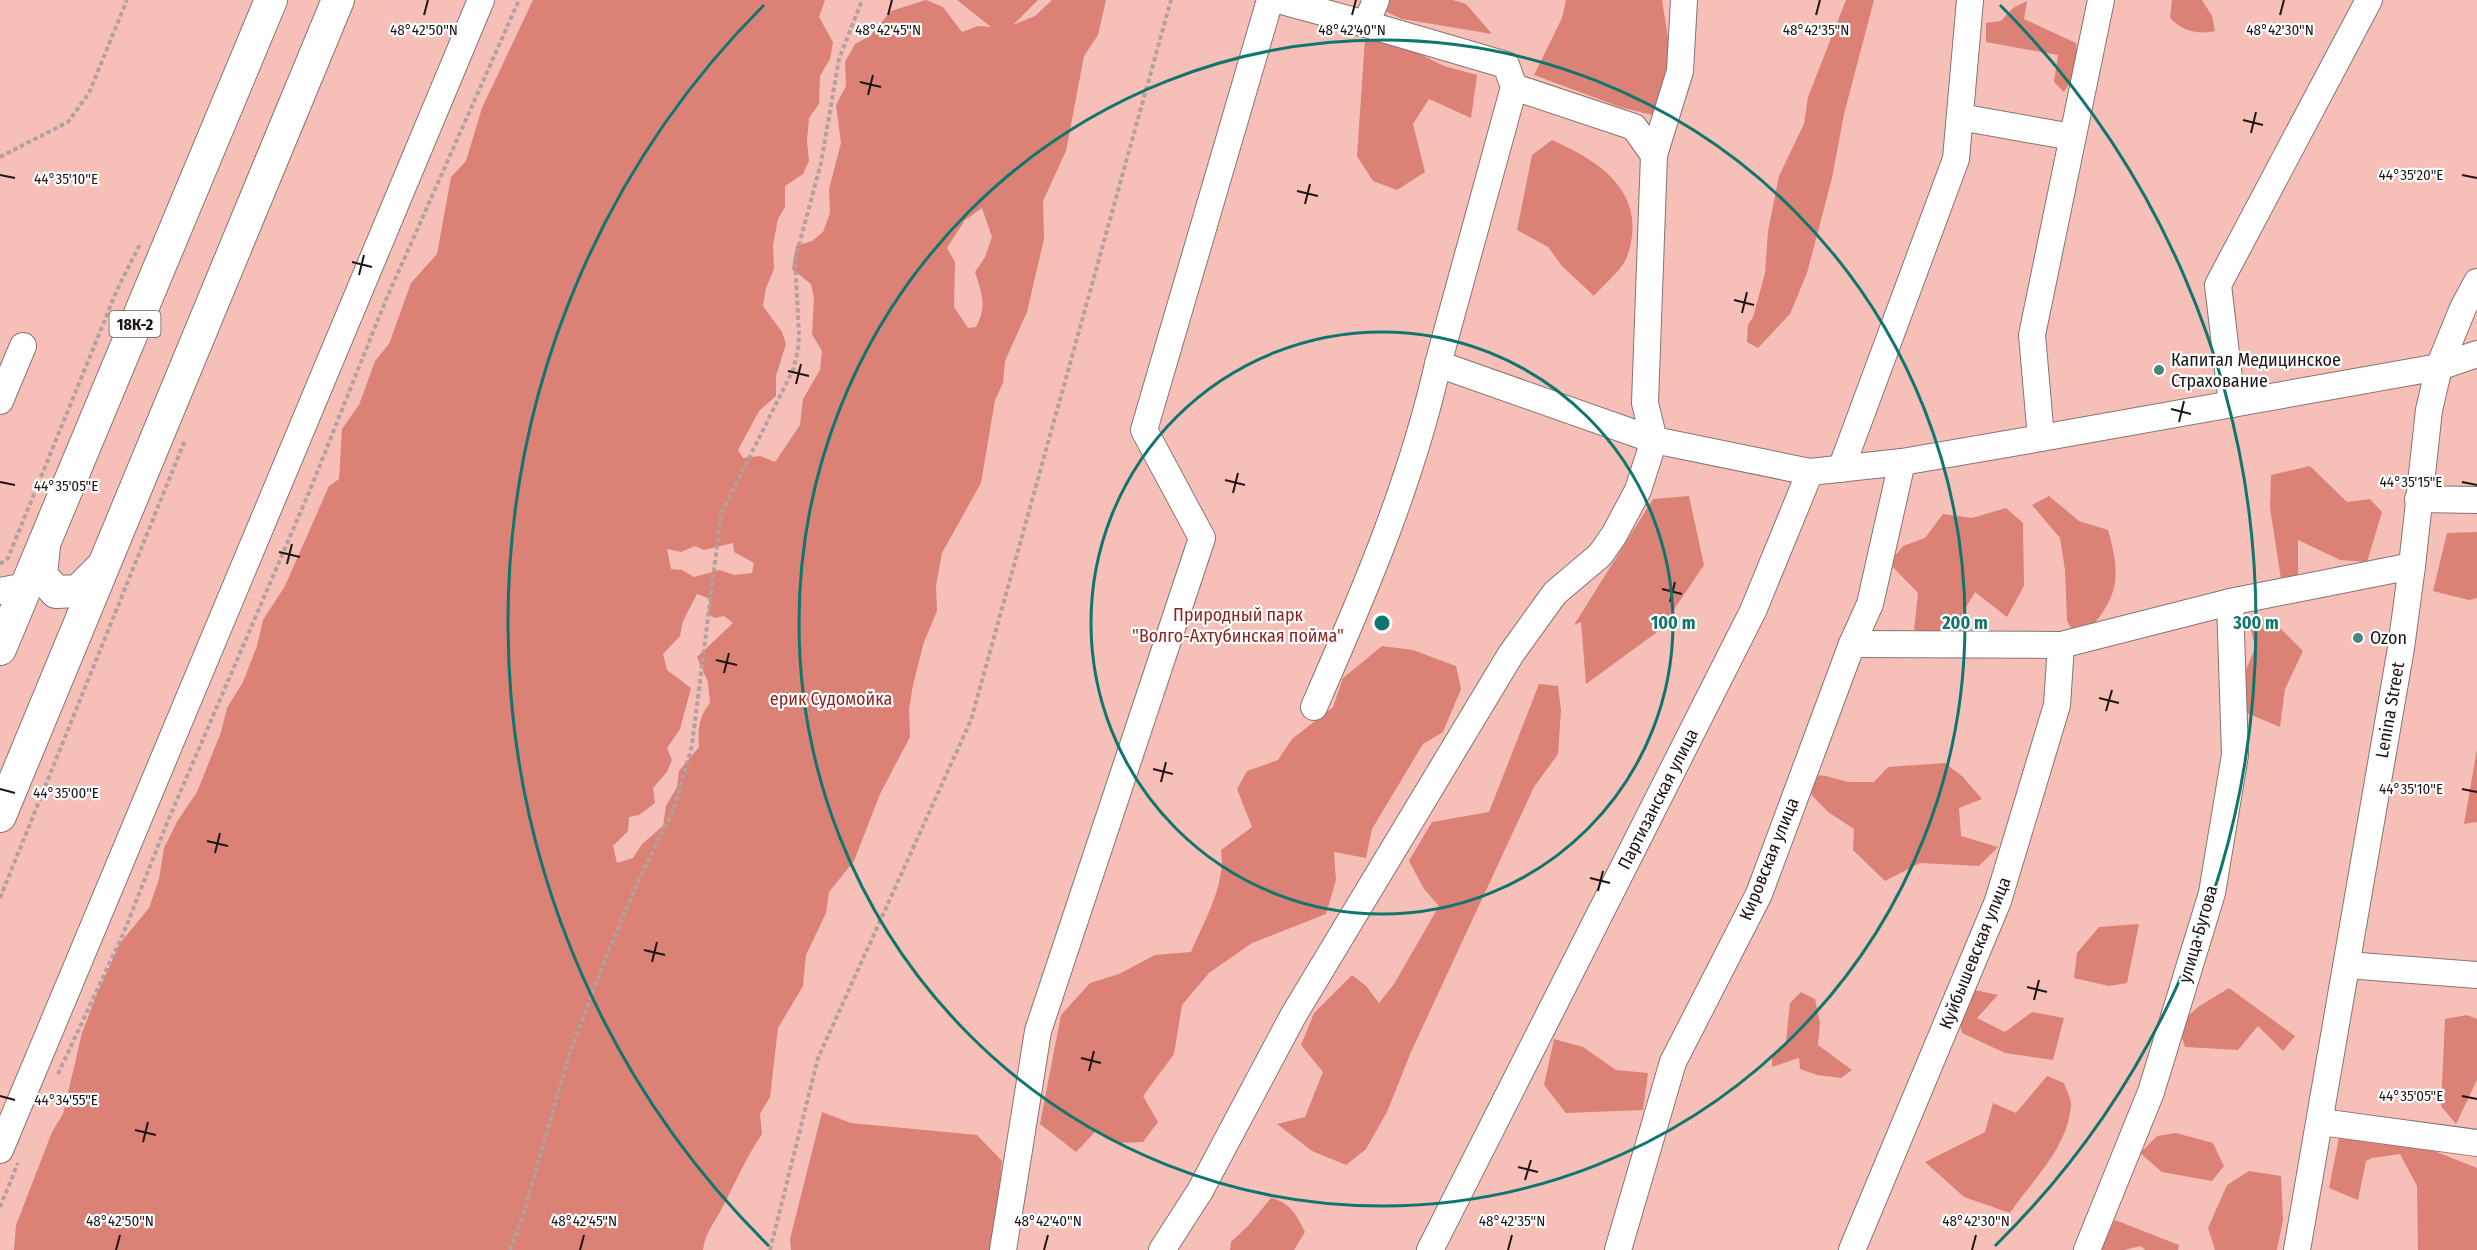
<svg xmlns="http://www.w3.org/2000/svg" width="2477" height="1250" font-family="'Fira Sans Condensed',sans-serif">
  <style>
    .green { fill: #f6c0b9 }
    .forest { fill: #db8176; fill-rule: evenodd }
    .lines { fill: none; stroke-linecap: round; stroke-linejoin: round }
    .minor-casing { stroke: #887370; stroke-width: 28 }
    .major-casing { stroke: #887370; stroke-width: 34 }
    .path { stroke: #b3a19e; stroke-width: 4; stroke-dasharray: 4.5 3; stroke-linecap: butt }
    .minor { stroke: #fff; stroke-width: 26 }
    .major { stroke: #fff; stroke-width: 32 }
    .ticks { fill: none; stroke: #1e1615; stroke-width: 2 }
    .ring { fill: none; stroke: #0f766e; stroke-width: 3 }
    .poi-dot { fill: #44877b; stroke: #fff; stroke-width: 2 }
    .labels { text-anchor: middle; dominant-baseline: central; stroke-width: 4.5; stroke-linejoin: round; paint-order: stroke }
    .shield { fill: #fff; stroke: #625c5b; stroke-width: 1.5 }
    .shield-label { font-size: 16px; font-weight: bold; fill: #1e1615 }
    .poi-label { font-size: 18px; fill: #1e1615; stroke: #fff; text-anchor: start }
    .park-label { font-size: 18px; fill: #8d231e; stroke: #fff }
    .street-label { font-size: 18px; fill: #1e1615; stroke: #fff }
    .ticks-label { font-size: 15px; text-anchor: middle; fill: #1e1615; stroke: #fff; stroke-width: 4.5; stroke-linejoin: round; paint-order: stroke }
    .centre { fill: #0f766e; stroke: #fff; stroke-width: 3 }
    .ring-label { font-size: 18px; text-anchor: middle; font-weight: bold; fill: #0f766e; stroke: #fff; stroke-width: 4.5; stroke-linejoin: round; paint-order: stroke }
  </style>
  <rect width="100%" height="100%" fill="#f4ddd9"/>
  <rect class="green" x="0" y="0" width="2477" height="1250"/>
  <g class="forest">
    <path d="M533,0H825L819,17L833,42L830,59L820,76L819,104L809,118L807,141L809,161L803,174L785,186V207L778,219L773,245L774,269L766,288L763,306L782,332L786,344L776,376V396L759,411L738,450L743,458L760,456L775,462L800,425L803,399L820,370L822,351L812,334L814,298L811,284L792,269L796,246L812,241L823,232L830,213L829,189L841,143L836,105L846,86L845,62L855,44L870,36L891,11L926,0L943,7L962,32L978,26L991,27L957,0H1038L1013,25L1035,16L1052,0H1106L1098,35L1084,56L1066,151L1043,201L1044,239L1027,312L1005,361L1003,383L995,400L981,483L942,553L936,586L937,611L924,642L913,685L909,709L910,737L880,794L854,861L829,892L826,913L806,955L803,986L778,1028L770,1097L760,1114L762,1134C745,1159 734,1186 720,1212C712,1226 705,1234 703,1250H14L16,1225L52,1132L63,1114L82,1033L96,996L120,943L149,908L159,879L164,848L178,820L197,792L221,732L227,708L243,682L257,646L263,620L285,586L329,486L339,479L342,429L359,405L375,361L389,344L411,283L437,254L451,177L466,161L482,108ZM982,208L992,237L985,257L975,272C982,293 987,307 976,327L968,328L954,307L955,262L947,248L965,220ZM733,543L734,552L754,563L752,573L734,575L720,570L694,577L682,570L671,569L667,549L681,552L695,546L704,550ZM697,594L710,599L708,614L715,618L724,616L733,623L697,657L708,682L710,703C698,718 698,729 699,747L679,771L677,787L666,806L663,826L642,844L633,858L617,863L613,846L628,831L629,817L639,815L655,803L653,788L667,772L672,760L667,748L680,729L691,688L667,670L663,654L680,636L683,621Z"/>
    <polygon points="1376,0 1453,0 1466,4 1492,34 1402,19 1374,6"/>
    <polygon points="1566,0 1662,0 1671,57 1656,116 1620,107 1534,75 1562,18"/>
    <polygon points="1846,0 1874,0 1844,114 1832,178 1807,273 1790,314 1758,348 1747,342 1748,325 1753,317 1765,273 1768,231 1779,176 1804,124 1808,97"/>
    <path d="M2172,0H2202L2212,16L2215,31C2197,35 2183,31 2170,18Z"/>
    <polygon points="2027,1 2024,19 2076,43 2079,67 2064,92 2054,82 2058,55 1986,42 1986,23 2001,21 2013,8"/>
    <polygon points="1365,39 1400,44 1444,66 1477,75 1471,118 1429,99 1413,124 1425,172 1397,190 1373,181 1357,156"/>
    <path d="M1552,140C1602,162 1649,194 1627,257C1622,270 1603,285 1594,296L1562,266L1548,247L1517,230L1532,155Z"/>
    <polygon points="2310,466 2347,502 2370,499 2382,512 2367,562 2340,560 2298,540 2298,580 2281,579 2270,508 2271,475"/>
    <polygon points="1689,496 1704,565 1660,630 1586,684 1581,622 1574,625 1653,499"/>
    <path d="M2049,496L2079,521L2108,530C2123,583 2117,600 2079,641L2067,621L2065,570L2060,538L2032,505Z"/>
    <polygon points="2006,508 2023,523 2024,586 2007,617 1975,592 1948,638 1914,630 1918,593 1889,563 1903,546 1925,538 1943,514 1972,518"/>
    <polygon points="2477,532 2477,598 2469,600 2433,591 2447,533"/>
    <polygon points="2248,615 2273,621 2303,651 2285,689 2280,727 2247,713 2243,677 2255,648"/>
    <path d="M1382,646L1413,650L1456,666L1461,689L1443,732L1423,744L1372,829L1366,858L1334,852L1336,880L1326,914L1252,943L1209,973L1182,1005L1174,1054L1143,1096L1158,1122L1143,1142L1116,1143L1095,1132L1076,1152L1040,1124L1061,1015L1090,983L1119,974L1155,955L1191,952C1204,921 1226,885 1221,850L1252,827L1237,789L1247,771L1278,760L1292,739L1333,707L1343,678Z"/>
    <polygon points="1539,684 1558,686 1561,710 1558,754 1534,787 1411,1052 1387,1112 1366,1149 1346,1165 1312,1151 1277,1124 1305,1117 1323,1072 1301,1045 1314,1013 1352,975 1366,986 1379,1003 1394,984 1439,906 1424,889 1409,861 1432,822 1489,812"/>
    <polygon points="2477,749 2477,822 2464,824"/>
    <polygon points="1945,763 1963,777 1982,799 1959,808 1961,836 1998,847 1979,866 1920,863 1885,881 1853,850 1854,829 1828,812 1809,792 1815,775 1826,776 1848,782 1874,782 1888,767"/>
    <polygon points="2139,924 2127,983 2109,986 2074,978 2077,953 2099,927"/>
    <polygon points="2229,988 2295,1036 2283,1051 2258,1026 2238,1050 2185,1047 2178,1025 2198,1007"/>
    <polygon points="1975,990 1998,995 1977,1018 2005,1032 2032,1012 2064,1018 2053,1060 2005,1053 1962,1033 1959,1021"/>
    <polygon points="1801,992 1815,999 1820,1023 1818,1045 1852,1070 1841,1078 1817,1075 1800,1069 1799,1058 1772,1067 1772,1056 1786,1042 1790,1003"/>
    <polygon points="2467,1015 2477,1019 2477,1080 2456,1124 2441,1106 2445,1019"/>
    <polygon points="1554,1039 1583,1047 1616,1070 1648,1073 1643,1110 1566,1113 1544,1085"/>
    <path d="M2047,1076L2064,1083C2066,1089 2071,1098 2071,1105C2068,1148 2033,1179 2010,1213L1964,1197L1925,1162L1985,1132L1993,1103L2016,1113Z"/>
    <polygon points="822,1112 851,1123 977,1135 1002,1161 997,1219 990,1250 791,1250 790,1239"/>
    <polygon points="2384,1131 2477,1168 2477,1250 2418,1250 2417,1186 2400,1154 2372,1158 2366,1161 2358,1200 2329,1188 2339,1138"/>
    <polygon points="2176,1133 2213,1143 2224,1166 2212,1181 2162,1172 2140,1153 2157,1136"/>
    <polygon points="2249,1171 2281,1176 2283,1220 2277,1250 2215,1250 2208,1228 2227,1185"/>
    <path d="M1271,1198C1290,1202 1297,1216 1305,1232L1294,1250H1230L1231,1242L1248,1226Z"/>
    <polygon points="2115,1220 2179,1245 2178,1250 2145,1250 2141,1246 2124,1250 2100,1250"/>
  </g>
  <g class="lines">
    <defs>
      <g id="minor">
        <polyline points="1278,0 1366,24"/>
        <polyline points="1376,0 1366,24 1506,65 1514,87"/>
        <polyline points="1684,0 1680,71 1654,155 1645,403 1654,440 1810,472 1902,462 2041,438"/>
        <polyline points="2101,0 2032,335 2041,438 2439,367 2477,354"/>
        <polyline points="1960,117 2072,137"/>
        <polyline points="1438,364 1514,87 1634,127 1654,155"/>
        <polyline points="0,401 23,346"/>
        <polyline points="2232,404 2218,285 2369,0"/>
        <polyline points="1841,469 1956,159 1970,0"/>
        <polyline points="2418,499 2477,500"/>
        <polyline points="0,591 26,586"/>
        <polyline points="1852,644 2061,645 2230,602 2412,566"/>
        <polyline points="2347,965 2477,975"/>
        <polyline points="2321,1122 2477,1143"/>
        <polyline points="0,1150 481,0"/>
        <polyline points="1003,1250 1038,1031 1202,538 1144,430 1270,0"/>
        <path d="M1162,1250L1200,1191L1293,1016L1511,654L1555,593L1600,555L1614,535L1638,490L1654,440L1438,364C1411,484 1363,595 1314,707"/>
        <polyline points="1430,1250 1753,611 1810,472"/>
        <polyline points="1618,1250 1673,1062 1759,894 1852,644 1870,604 1902,462"/>
        <polyline points="1852,1250 1998,901 2057,705 2061,645"/>
        <polyline points="2087,1250 2151,1092 2212,893 2235,755 2230,602"/>
        <polyline points="2297,1250 2401,648 2412,566 2429,410 2439,367 2463,308 2477,282"/>
      </g>
      <g id="major">
        <polyline points="44,546 41,575 56,592 78,591 100,569"/>
        <polyline points="0,649 271,0"/>
        <polyline points="0,816 338,0"/>
      </g>
    </defs>
    <use href="#minor" class="minor-casing"/>
    <use href="#major" class="major-casing"/>
    <g class="path">
      <polyline points="0,157 68,122 89,93 127,0"/>
      <polyline points="0,564 8,558 117,290 141,242"/>
      <polyline points="0,898 185,440"/>
      <polyline points="58,1074 124,932 167,823 310,490 385,302 519,0"/>
      <polyline points="0,1207 18,1163"/>
      <polyline points="510,1250 522,1219 569,1055 602,967 639,879 674,809 692,745 721,514 793,370 798,350 799,334 795,260 821,163 839,59 862,0"/>
      <polyline points="770,1250 818,1058 971,720 1171,0"/>
    </g>
    <use href="#minor" class="minor"/>
    <use href="#major" class="major"/>
  </g>
  <path class="ticks" d="M424,15L428,0M888,15L892,0M1352,15L1356,0M1816,15L1820,0M2280,15L2284,0M860,82L881,87M868,95L873,75M2243,120L2263,125M2251,133L2256,112M0,175L15,178M2462,175L2477,178M1297,191L1318,196M1305,204L1310,184M352,262L372,267M359,275L364,255M1734,300L1754,305M1742,313L1747,292M788,371L809,376M796,384L801,364M2171,409L2191,414M2179,422L2184,401M1225,480L1245,485M0,482L15,485M2462,482L2477,485M1233,493L1238,473M279,552L300,557M287,564L292,544M1662,589L1682,594M1670,602L1675,582M716,660L737,665M724,673L729,653M2099,698L2119,703M2106,711L2112,690M1153,769L1173,774M1161,782L1166,762M0,789L15,793M2462,789L2477,792M207,841L228,846M215,853L220,833M1590,878L1610,883M1598,891L1603,871M644,950L665,955M652,962L657,942M2027,987L2047,992M2034,1000L2039,980M1081,1058L1101,1063M1089,1071L1094,1051M0,1096L15,1100M2462,1096L2477,1099M135,1130L156,1135M143,1142L148,1122M1518,1167L1538,1172M1525,1180L1531,1160M116,1250L120,1235M580,1250L584,1235M1044,1250L1048,1235M1508,1250L1512,1235M1972,1250L1976,1235"/>
  <g class="ring">
    <circle cx="1382" cy="623" r="291"/>
    <circle cx="1382" cy="623" r="583"/>
    <path d="M769 1246A874 874 0 0 1 764 5M2000 5A874 874 0 0 1 1995 1246"/>
  </g>
  <g class="poi-dot">
    <circle cx="2159" cy="370" r="6"/>
    <circle cx="2358" cy="638" r="6"/>
  </g>
  <g class="labels">
    <rect class="shield" x="109.5" y="311" width="51" height="26" rx="4.5"/>
    <g class="shield-label">
      <text x="135" y="324">18К-2</text>
    </g>
    <g class="poi-label">
      <text x="2171" y="360">Капитал Медицинское<tspan x="2171" dy="21">Страхование</tspan></text>
      <text x="2370" y="638">Ozon</text>
    </g>
    <g class="park-label">
      <text x="1238" y="615">Природный парк<tspan x="1238" dy="21">"Волго-Ахтубинская пойма"</tspan></text>
      <text x="831" y="699">ерик Судомойка</text>
    </g>
    <g class="street-label">
      <text transform="translate(2390 710) rotate(-80)">Lenina Street</text>
      <text transform="translate(1658 799) rotate(-63)">Партизанская улица</text>
      <text transform="translate(1769 859) rotate(-68)">Кировская улица</text>
      <text transform="translate(2198 934) rotate(-74)">улица Бугова</text>
      <text transform="translate(1975 953) rotate(-68)">Куйбышевская улица</text>
    </g>
  </g>
  <g class="ticks-label">
    <text x="424" y="35">48°42'50"N</text>
    <text x="888" y="35">48°42'45"N</text>
    <text x="1352" y="35">48°42'40"N</text>
    <text x="1816" y="35">48°42'35"N</text>
    <text x="2280" y="35">48°42'30"N</text>
    <text x="2411" y="180">44°35'20"E</text>
    <text x="66" y="184">44°35'10"E</text>
    <text x="2411" y="487">44°35'15"E</text>
    <text x="66" y="491">44°35'05"E</text>
    <text x="2411" y="794">44°35'10"E</text>
    <text x="66" y="798">44°35'00"E</text>
    <text x="2411" y="1101">44°35'05"E</text>
    <text x="66" y="1105">44°34'55"E</text>
    <text x="120" y="1226">48°42'50"N</text>
    <text x="584" y="1226">48°42'45"N</text>
    <text x="1048" y="1226">48°42'40"N</text>
    <text x="1512" y="1226">48°42'35"N</text>
    <text x="1976" y="1226">48°42'30"N</text>
  </g>
  <circle cx="1382" cy="623" r="9" class="centre"/>
  <g class="ring-label">
    <text x="1673" y="629">100 m</text>
    <text x="1965" y="629">200 m</text>
    <text x="2256" y="629">300 m</text>
  </g>
</svg>
